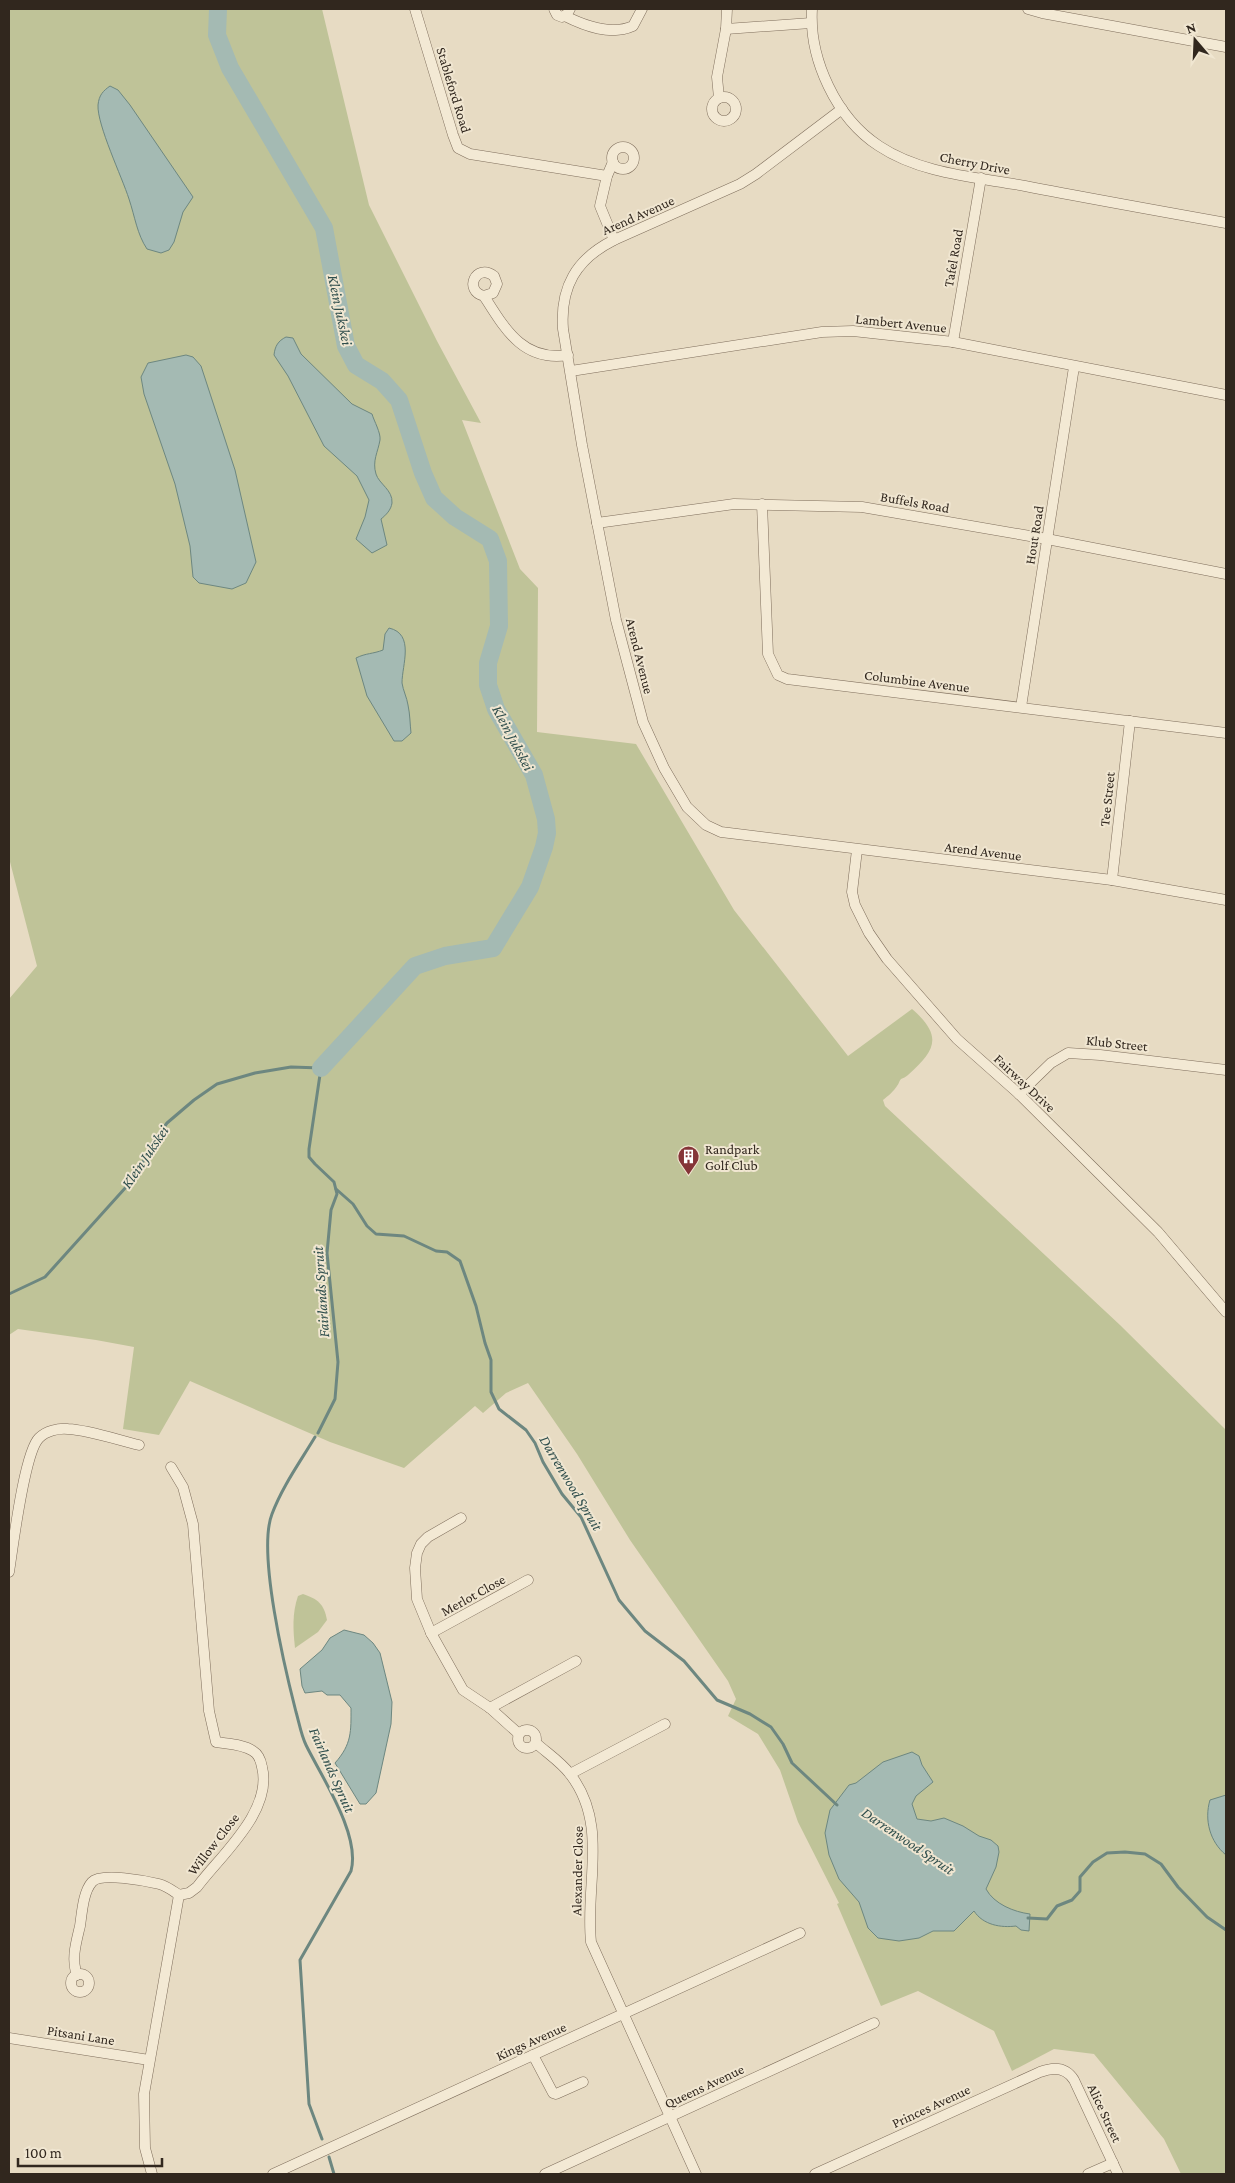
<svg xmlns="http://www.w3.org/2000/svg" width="1235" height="2183" font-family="'Crimson Pro',serif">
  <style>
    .green { fill: #bfc398 }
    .water { fill: #a4bab3; stroke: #6d8780 }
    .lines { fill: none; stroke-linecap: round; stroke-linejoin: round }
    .stream { stroke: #6d8780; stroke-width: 3 }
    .river { stroke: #a4bab3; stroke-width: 18 }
    .minor-casing { stroke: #7f6e5c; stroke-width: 11 }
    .minor { stroke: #f3e9d4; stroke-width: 10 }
    .labels { text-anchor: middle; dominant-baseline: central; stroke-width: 4; stroke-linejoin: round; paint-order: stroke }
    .street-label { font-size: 14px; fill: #31271e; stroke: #f0e6d1 }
    .poi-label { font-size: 14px; fill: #31271e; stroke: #f0e6d1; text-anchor: start }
    .water-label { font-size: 15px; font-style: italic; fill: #2f4e4c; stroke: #f0e6d1 }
  </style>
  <rect width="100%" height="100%" fill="#e7dbc3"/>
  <g class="green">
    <path d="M9,9H322L369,205L437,341L481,423L462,420L520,569L538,588L537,732L636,744L734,910L848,1056L912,1009C943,1036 936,1050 908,1075C906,1077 903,1078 901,1079C898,1083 900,1082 897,1086C894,1091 888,1096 883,1100L885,1106L1120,1325L1226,1430V2174H1181L1164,2139L1094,2054L1054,2049L1012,2071L994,2031L918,1991L881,2006L837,1904L839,1903L798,1822L780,1770L758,1734L728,1716L736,1699L728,1681L630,1540L577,1454L528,1383L506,1393L483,1413L475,1406L404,1468L330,1442L190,1381L159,1435L123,1429L134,1347L96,1340L18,1329L9,1335V999L37,966L9,858Z"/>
    <path d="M303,1594C318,1599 324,1604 327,1620L318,1632L295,1648C293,1629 292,1614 298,1596Z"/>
  </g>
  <g class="water">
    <path d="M110,86L118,90L130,105L193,197L183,212L174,242L169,250L161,253L147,249C137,234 135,217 129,199C122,177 97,125 98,105C99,95 103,91 110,86Z"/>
    <path d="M286,337L293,338L301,354L352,404L372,414C374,421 381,433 380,440C378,452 372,461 376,474C379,484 393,490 392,503C391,510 386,515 381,519L387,545L372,553L356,539L365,517L369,500L357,476L324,446L288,376L274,355C275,346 278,341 286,337Z"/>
    <polygon points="186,355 193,357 201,366 235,470 256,562 246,583 232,589 199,583 193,577 190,546 175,484 144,394 141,377 148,363"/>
    <path d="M389,628C415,634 402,665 402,683C403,690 407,698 408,705C410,714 410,724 411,733L402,741H394L367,696L356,658C366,653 373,654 383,650L385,634Z"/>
    <path d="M344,1630L364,1635L373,1643L380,1653L392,1702L391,1724L376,1793L366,1804H360L335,1763C352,1744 351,1731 351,1708L340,1695H327L322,1691L305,1693L302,1686L300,1669L322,1650L330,1638Z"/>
    <path d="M912,1752L919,1756L922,1765L933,1782L916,1796L912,1804L917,1819L931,1821L944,1818L963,1826L979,1836L991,1840L998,1846L999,1852L996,1867L986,1889C994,1904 1014,1912 1030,1914L1029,1931L1021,1930L1016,1926C1001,1928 983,1925 974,1911L954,1931H933L919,1938L899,1941L878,1938L868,1928L859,1902L839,1879L829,1855L825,1833L830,1810L849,1785L856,1783L883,1762Z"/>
    <path d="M1226,1795V1855C1210,1842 1204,1820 1210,1800Z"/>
  </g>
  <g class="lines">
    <g class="stream">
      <polyline points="336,1189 353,1204 367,1226 376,1234 404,1236 436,1251 447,1252 460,1261 476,1306 485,1343 491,1360 491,1392 499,1409 526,1430 535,1443 543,1462 562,1494 581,1517 619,1600 645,1631 684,1661 717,1700 750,1714 771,1727 783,1744 792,1763 837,1805"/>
      <polyline points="9,1294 45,1277 136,1176 153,1142 167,1123 194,1100 217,1084 255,1073 291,1067 321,1068 309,1149 309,1157 315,1164 334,1182 337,1194 331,1210 327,1253 338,1362 335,1399 318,1433"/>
      <path d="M315,1437C300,1462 282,1487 272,1514C257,1552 285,1669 296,1712C299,1722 301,1735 306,1745C321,1776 361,1835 351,1871L300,1960L309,2104L322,2139"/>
      <polyline points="1028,1918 1047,1919 1057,1906 1072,1900 1080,1891 1080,1877 1093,1862 1107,1853 1125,1852 1145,1854 1161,1864 1178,1887 1207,1917 1226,1930"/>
      <polyline points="329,2157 334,2174"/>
    </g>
    <polyline class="river" points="218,9 217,35 230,68 324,228 346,346 356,365 382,381 399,400 423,473 434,498 455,517 490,539 498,561 499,626 488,663 488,685 496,709 534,775 546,819 547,833 544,847 530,887 493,948 445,956 415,966 321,1068"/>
    <defs>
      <g id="minor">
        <polyline points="415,9 453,135 458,148 470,154 607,176"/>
        <polyline points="554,9 557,15 562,17 567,14 570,9"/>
        <polyline points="727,9 726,29 811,23"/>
        <path d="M812,9C809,59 836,118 879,146C921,174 976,177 1025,186C1092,199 1159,211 1226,223"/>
        <polyline points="1028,9 1042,13 1226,47"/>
        <path d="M565,16C585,26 611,36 633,26L642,9"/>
        <circle cx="724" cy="109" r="12"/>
        <polyline points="719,98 717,77 726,29"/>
        <path d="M842,109L756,174L740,184L614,240C576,259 560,287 563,329L582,445L616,620L643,722L664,768L687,807L706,825L721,832L1112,880L1226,900"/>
        <circle cx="623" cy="158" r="11"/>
        <polyline points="613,162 607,176 600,206 614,240"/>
        <path d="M484,296L493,293L497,284L494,276C476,262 463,291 484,296C505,329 523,362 568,355"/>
        <polyline points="953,342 981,178"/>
        <polyline points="571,371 822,332 853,331 953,342 1226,395"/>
        <polyline points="762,504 768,654 778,675 787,679 1226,733"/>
        <polyline points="597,523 734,504 862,507 1047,539 1226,574"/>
        <polyline points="1021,707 1074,367"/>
        <polyline points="857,850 852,892 855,905 869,933 887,959 957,1039 1019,1094 1158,1232 1226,1312"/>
        <polyline points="1112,880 1130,721"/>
        <polyline points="1019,1094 1051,1063 1068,1053 1100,1055 1226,1070"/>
        <path d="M171,1467L183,1487L193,1524L209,1711L216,1742C227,1744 243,1744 253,1751C258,1754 261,1761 262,1767C273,1811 221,1855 197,1887L189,1893L179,1895"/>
        <polyline points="461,1518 428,1537 421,1544 417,1553 415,1568 417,1599 431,1633 463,1690 490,1708 519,1734"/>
        <path d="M9,1572C13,1547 24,1453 39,1438C46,1431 58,1428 68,1429C89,1430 118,1440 139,1445"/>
        <polyline points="431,1633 528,1580"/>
        <polyline points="490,1708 576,1661"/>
        <circle cx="527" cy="1739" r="9"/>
        <path d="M536,1743C547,1753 561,1762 570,1774C609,1824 585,1884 591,1942L696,2174"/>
        <polyline points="570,1774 665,1724"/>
        <circle cx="80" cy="1983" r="9"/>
        <path d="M77,1975C71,1959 76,1943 80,1926C82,1913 83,1892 92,1882C101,1872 146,1881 159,1884C167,1886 173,1891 179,1895"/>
        <polyline points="9,2038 149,2060"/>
        <polyline points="533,2055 553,2093 556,2094 583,2082"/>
        <polyline points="152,2174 145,2148 144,2094 179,1895"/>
        <polyline points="273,2174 800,1933"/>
        <polyline points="545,2174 874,2023"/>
        <path d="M815,2174L1040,2072C1053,2067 1066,2067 1074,2080L1118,2174"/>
        <polyline points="1088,2174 1113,2163"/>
      </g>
    </defs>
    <use href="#minor" class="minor-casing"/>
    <use href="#minor" class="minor"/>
  </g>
  <defs>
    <symbol id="building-pin" viewBox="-11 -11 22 30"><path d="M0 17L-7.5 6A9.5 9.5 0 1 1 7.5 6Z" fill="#853437" stroke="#f0e6d1"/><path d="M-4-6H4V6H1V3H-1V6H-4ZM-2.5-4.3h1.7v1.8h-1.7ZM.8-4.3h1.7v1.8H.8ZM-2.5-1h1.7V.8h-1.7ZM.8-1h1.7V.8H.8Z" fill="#fff"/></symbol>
  </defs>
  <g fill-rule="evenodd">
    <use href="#building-pin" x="676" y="1144" width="25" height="34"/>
  </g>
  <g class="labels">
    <g class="street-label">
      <text transform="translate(454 90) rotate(73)">Stableford Road</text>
      <text transform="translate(975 163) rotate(11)">Cherry Drive</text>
      <text transform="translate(638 215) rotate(-24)">Arend Avenue</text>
      <text transform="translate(953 258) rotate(-80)">Tafel Road</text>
      <text transform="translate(901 323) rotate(6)">Lambert Avenue</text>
      <text transform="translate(915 502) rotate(10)">Buffels Road</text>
      <text transform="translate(1034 535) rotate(-81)">Hout Road</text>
      <text transform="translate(640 656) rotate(76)">Arend Avenue</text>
      <text transform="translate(917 681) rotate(7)">Columbine Avenue</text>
      <text transform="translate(1107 799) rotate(-84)">Tee Street</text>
      <text transform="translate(983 851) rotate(7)">Arend Avenue</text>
      <text transform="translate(1117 1043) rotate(6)">Klub Street</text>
      <text transform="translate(1025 1083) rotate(43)">Fairway Drive</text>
      <text transform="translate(473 1595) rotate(-29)">Merlot Close</text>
      <text transform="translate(213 1844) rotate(-52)">Willow Close</text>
      <text transform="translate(577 1871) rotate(-89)">Alexander Close</text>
      <text transform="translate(81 2035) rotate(9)">Pitsani Lane</text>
      <text transform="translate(531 2041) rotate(-24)">Kings Avenue</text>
      <text transform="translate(704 2086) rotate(-25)">Queens Avenue</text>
      <text transform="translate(931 2106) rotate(-25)">Princes Avenue</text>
      <text transform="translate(1105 2113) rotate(65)">Alice Street</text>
    </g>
    <g class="poi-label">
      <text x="705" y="1149">Randpark<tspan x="705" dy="16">Golf Club</tspan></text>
    </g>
    <g class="water-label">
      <text transform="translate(340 310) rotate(78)">Klein Jukskei</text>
      <text transform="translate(513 738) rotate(62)">Klein Jukskei</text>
      <text transform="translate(145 1157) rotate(-56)">Klein Jukskei</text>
      <text transform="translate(321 1292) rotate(-94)">Fairlands Spruit</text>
      <text transform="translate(571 1483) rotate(59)">Darrenwood Spruit</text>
      <text transform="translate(332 1770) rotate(66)">Fairlands Spruit</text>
      <text transform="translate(908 1841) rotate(34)">Darrenwood Spruit</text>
    </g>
  </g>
  <rect width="1235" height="2183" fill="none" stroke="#31271e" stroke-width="20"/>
  <g transform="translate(1195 40) rotate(341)" stroke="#f0e6d1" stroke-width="4" paint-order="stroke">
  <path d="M0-4L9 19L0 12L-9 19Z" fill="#31271e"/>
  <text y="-8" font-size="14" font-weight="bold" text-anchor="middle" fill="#31271e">N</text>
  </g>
  <path d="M18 2158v8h144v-8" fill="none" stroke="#31271e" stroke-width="2.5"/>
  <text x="25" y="2158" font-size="15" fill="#31271e" stroke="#f0e6d1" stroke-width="4" paint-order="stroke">100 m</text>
</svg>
